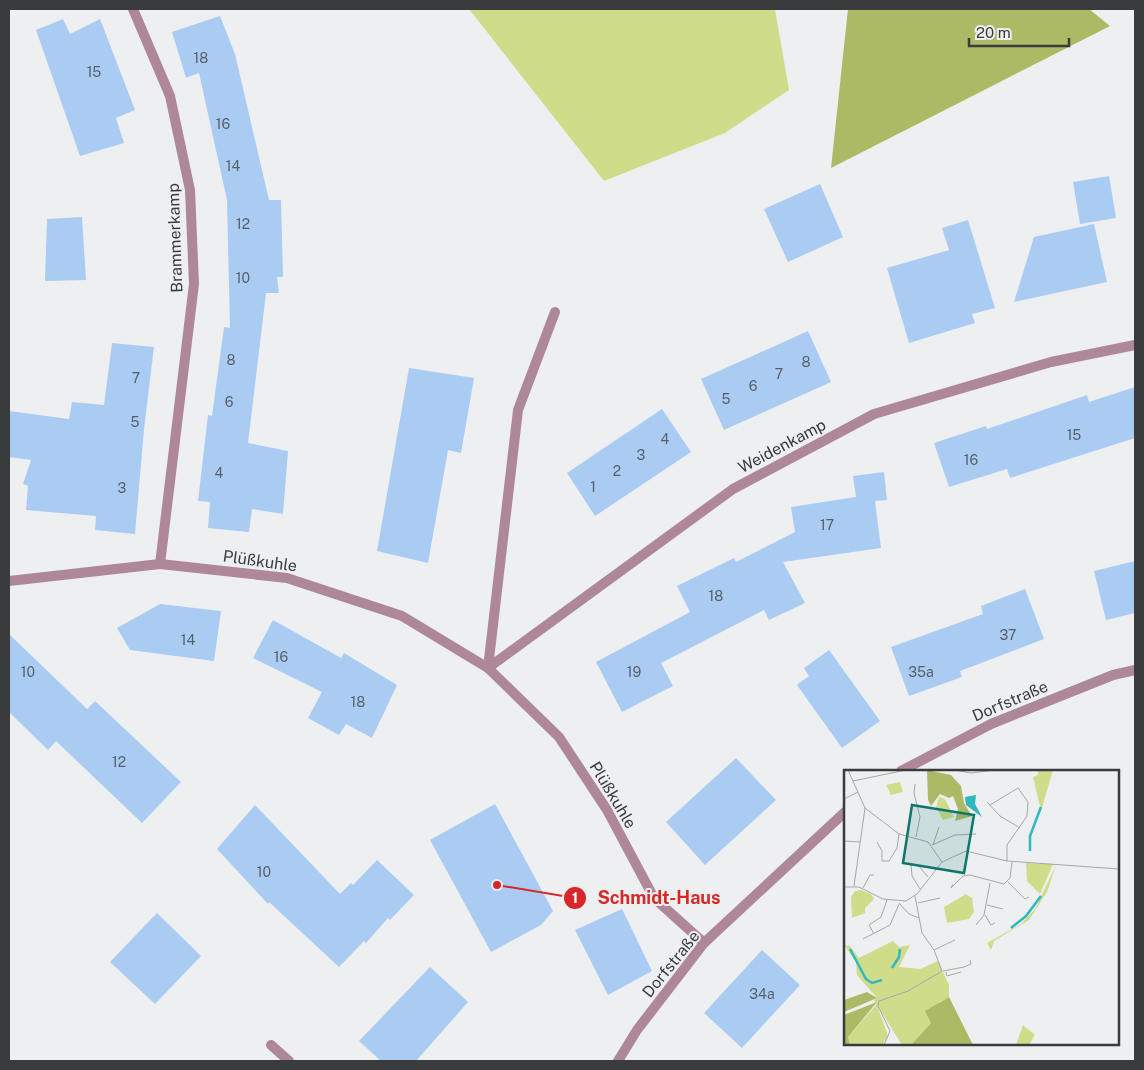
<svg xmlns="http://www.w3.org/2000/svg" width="1144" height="1070" font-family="'Public Sans',sans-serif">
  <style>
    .green { fill: #cfdd8b }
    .forest { fill: #acba65 }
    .building { fill: #aaccf3 }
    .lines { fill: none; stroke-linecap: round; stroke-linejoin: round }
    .minor { stroke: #ae8896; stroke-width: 10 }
    .tertiary { stroke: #ae8896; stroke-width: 10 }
    .labels { text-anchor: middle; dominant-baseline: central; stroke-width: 4; stroke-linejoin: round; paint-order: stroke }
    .number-label { font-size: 14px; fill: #565f6a }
    .street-label { font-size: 16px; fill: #3a3b3c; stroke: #eeeff1 }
    .inset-river { fill: none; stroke: #31b7bf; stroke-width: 2.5 }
    .inset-road { fill: none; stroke: #a6a7a9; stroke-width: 1 }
    .view { fill: #0f766e; fill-opacity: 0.15; stroke: #0f766e; stroke-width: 2.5 }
    .inset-edge { fill: none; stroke: #3a3b3c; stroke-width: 2.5 }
    .leader { fill: none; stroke: #d62828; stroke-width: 2 }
    .callout-dot { fill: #d62828; stroke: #eeeff1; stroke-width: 2 }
    .mark-label { font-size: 15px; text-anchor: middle; font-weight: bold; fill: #fff }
    .callout-label { font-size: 18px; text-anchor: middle; font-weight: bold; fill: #d62828; stroke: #eeeff1; stroke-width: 4; stroke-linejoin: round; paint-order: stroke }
  </style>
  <rect width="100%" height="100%" fill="#eeeff1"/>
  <polygon class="green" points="469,9 775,9 789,90 725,133 604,181"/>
  <polygon class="forest" points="848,9 1089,9 1110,26 831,168"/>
  <g class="building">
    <polygon points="220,16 235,54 269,200 281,200 283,277 277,277 279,293 266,293 248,443 288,451 283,514 252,509 249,532 208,528 210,502 198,501 208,415 212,416 224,327 230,328 227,200 199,73 186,78 172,32"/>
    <polygon points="63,19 70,34 100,19 135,110 116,118 124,143 80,156 36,30"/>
    <polygon points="1109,176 1116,218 1080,224 1073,182"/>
    <polygon points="820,184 843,237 788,262 764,209"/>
    <polygon points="82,217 86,280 45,281 47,219"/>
    <polygon points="968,220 995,308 972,314 975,323 909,343 887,268 949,250 942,228"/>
    <polygon points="1094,224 1107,282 1014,302 1034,237"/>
    <polygon points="808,331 831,382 724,430 701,379"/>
    <polygon points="112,343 154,347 144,429 135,534 95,530 96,516 26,510 28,486 23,484 31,460 9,457 9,411 69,419 72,402 104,405"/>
    <polygon points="409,368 474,378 461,453 448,450 428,563 377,551"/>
    <polygon points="1135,387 1135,438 1010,478 1007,469 949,487 934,443 986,426 987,429 1087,395 1089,402"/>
    <polygon points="662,409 691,452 595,516 567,473"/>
    <polygon points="884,472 887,500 875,501 881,548 783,562 805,603 769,620 764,610 661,663 673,686 622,712 596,662 690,612 677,586 734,558 736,562 795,532 791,507 856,497 853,476"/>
    <polygon points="1135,561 1135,613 1106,620 1094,571"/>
    <polygon points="1025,589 1044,639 960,671 962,677 909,696 891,647 983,614 981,606"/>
    <polygon points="160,604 221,611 214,661 130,650 117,628"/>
    <polygon points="273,620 341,658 344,653 397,685 372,738 346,724 339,735 308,718 322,692 253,658"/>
    <polygon points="9,634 87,709 95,701 181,782 142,823 56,741 48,750 9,712"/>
    <polygon points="829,650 880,721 842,748 797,685 809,676 804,668"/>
    <polygon points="736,758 776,800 705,865 666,822"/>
    <polygon points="495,804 553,911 541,925 491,952 430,840"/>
    <polygon points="255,805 340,894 351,883 353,885 377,860 414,895 390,920 388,918 366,943 364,941 339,967 269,902 268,904 217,849"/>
    <polygon points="622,909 652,971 608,995 575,930"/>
    <polygon points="157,913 201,956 155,1004 110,962"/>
    <polygon points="762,950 800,985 742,1048 704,1013"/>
    <polygon points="430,967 468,1002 416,1061 381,1061 359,1041"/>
  </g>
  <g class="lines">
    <g class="minor">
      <polyline points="133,9 170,96 190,190 194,284 160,564"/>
      <polyline points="9,581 160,564 287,578 402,616 488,668 559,737 607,810 654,898 704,943"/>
      <polyline points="488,668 733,489 874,414 1051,362 1135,345"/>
      <polyline points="488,668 518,410 555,312"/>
      <polyline points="271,1045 289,1061"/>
    </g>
    <g class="tertiary">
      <polyline points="901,771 991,724 1113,675 1135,670"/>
      <polyline points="618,1061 637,1030 704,943 845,812"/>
    </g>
  </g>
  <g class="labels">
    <g class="number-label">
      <text x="201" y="58">18</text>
      <text x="94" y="72">15</text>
      <text x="223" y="124">16</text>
      <text x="233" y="166">14</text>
      <text x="243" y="224">12</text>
      <text x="243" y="278">10</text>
      <text x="231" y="360">8</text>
      <text x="806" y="362">8</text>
      <text x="779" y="374">7</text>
      <text x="136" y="378">7</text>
      <text x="753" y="386">6</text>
      <text x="726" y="399">5</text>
      <text x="229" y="402">6</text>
      <text x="135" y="422">5</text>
      <text x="1074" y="435">15</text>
      <text x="665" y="439">4</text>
      <text x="641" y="455">3</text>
      <text x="971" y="460">16</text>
      <text x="617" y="471">2</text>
      <text x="219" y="473">4</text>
      <text x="593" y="487">1</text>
      <text x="122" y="488">3</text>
      <text x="827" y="525">17</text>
      <text x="716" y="596">18</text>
      <text x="1008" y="635">37</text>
      <text x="188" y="640">14</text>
      <text x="281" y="657">16</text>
      <text x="28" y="672">10</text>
      <text x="634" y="672">19</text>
      <text x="921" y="672">35a</text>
      <text x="358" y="702">18</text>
      <text x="119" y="762">12</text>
      <text x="264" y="872">10</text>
      <text x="762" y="994">34a</text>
    </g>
    <g class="street-label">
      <text transform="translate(175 238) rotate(-92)">Brammerkamp</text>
      <text transform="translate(782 446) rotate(-28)">Weidenkamp</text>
      <text transform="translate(260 561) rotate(8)">Plüßkuhle</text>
      <text transform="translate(1010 701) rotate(-23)">Dorfstraße</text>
      <text transform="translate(613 795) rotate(59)">Plüßkuhle</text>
      <text transform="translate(671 964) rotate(-51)">Dorfstraße</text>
    </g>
  </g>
  <g transform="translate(844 770)">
    <rect width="275" height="275" fill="#eeeff1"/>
    <path d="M194,0H209L197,41L189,7L194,5ZM56,12L59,22L47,25L42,15ZM95,27L101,29L110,47L99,50L92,37ZM182,93L209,94L196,124L183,111ZM212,95L203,122L185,150L150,171L147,180L143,173L177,154L191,139ZM17,120L27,124L30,129L21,138V143L8,148L7,127L11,121ZM122,124L128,128L130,142L125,149L103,153L100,137ZM49,171L55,177L66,175L55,197L76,199L94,191L105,215V227L95,232L87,253L67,275H58L33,235L44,266L38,275H6L4,267L32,235L30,230L33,228L13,205L12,192L0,175L6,176L15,188ZM179,255L191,265L185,275H172Z" fill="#cfdd8b"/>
    <path d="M83,0L107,5L117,16L120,33L128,46L111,51L114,39L109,26L105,28L96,24L87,36L84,30ZM23,222L33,228L0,242V230ZM105,227L129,275H67L87,253L81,241ZM33,232L4,267L6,275H0V245Z" fill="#acba65"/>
    <path d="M132,25L131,34L138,47L122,35L121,27Z" fill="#31b7bf"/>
    <path class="inset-river" d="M186,81V66L197,37M167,158L182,146L197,126M6,179L22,209L28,213L38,210M48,198L55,187L56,179"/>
    <path class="inset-road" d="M4,0L21,38L10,116M111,0L127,3L152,0M9,11L62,0M71,14L70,23L76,47L72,67M0,29L14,22M143,32L156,46L176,58M146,35L174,18L184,32L183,46L163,75V91M21,38L55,64L84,72L98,92M0,71L16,72M33,72L38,81V91H45L53,78L55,64M88,75L111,65L132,64M89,75L95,57M67,94L68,106L76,119M73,94L84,107M164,112L181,129L185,127M109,114L107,118L119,106L126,105L160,114L166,108L168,92M0,117H15L39,129L62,131L73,124L98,92L122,81L163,91L275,99M19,118L26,105H30M55,133L65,144L75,148M74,133L96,128M143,135L159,139M141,145L147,155L151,153M132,155L140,145L146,113M30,164L25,155L37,147L43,130M19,169L46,155L55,134M90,180L111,170M99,201L120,197L127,194L126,190M102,202L103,206L117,202M40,275L46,261L34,236L35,231L64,221L98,201L90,180L78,163L71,126"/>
    <path class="view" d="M68,35L130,45L120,103L59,93Z"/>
    <rect width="275" height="275" class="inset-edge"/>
  </g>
  <path class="leader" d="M497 885L575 898"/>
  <g class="callout-dot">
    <circle cx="497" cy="885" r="5"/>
    <circle cx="575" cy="898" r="12"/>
  </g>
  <g class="mark-label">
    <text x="575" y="903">1</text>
  </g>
  <g class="callout-label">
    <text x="659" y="904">Schmidt-Haus</text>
  </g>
  <rect width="1144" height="1070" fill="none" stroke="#3a3b3c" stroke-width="20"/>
  <path d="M969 38v8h100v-8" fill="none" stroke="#3a3b3c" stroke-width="2.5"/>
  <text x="976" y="38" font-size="15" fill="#3a3b3c" stroke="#eeeff1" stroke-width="4" paint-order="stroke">20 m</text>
</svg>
